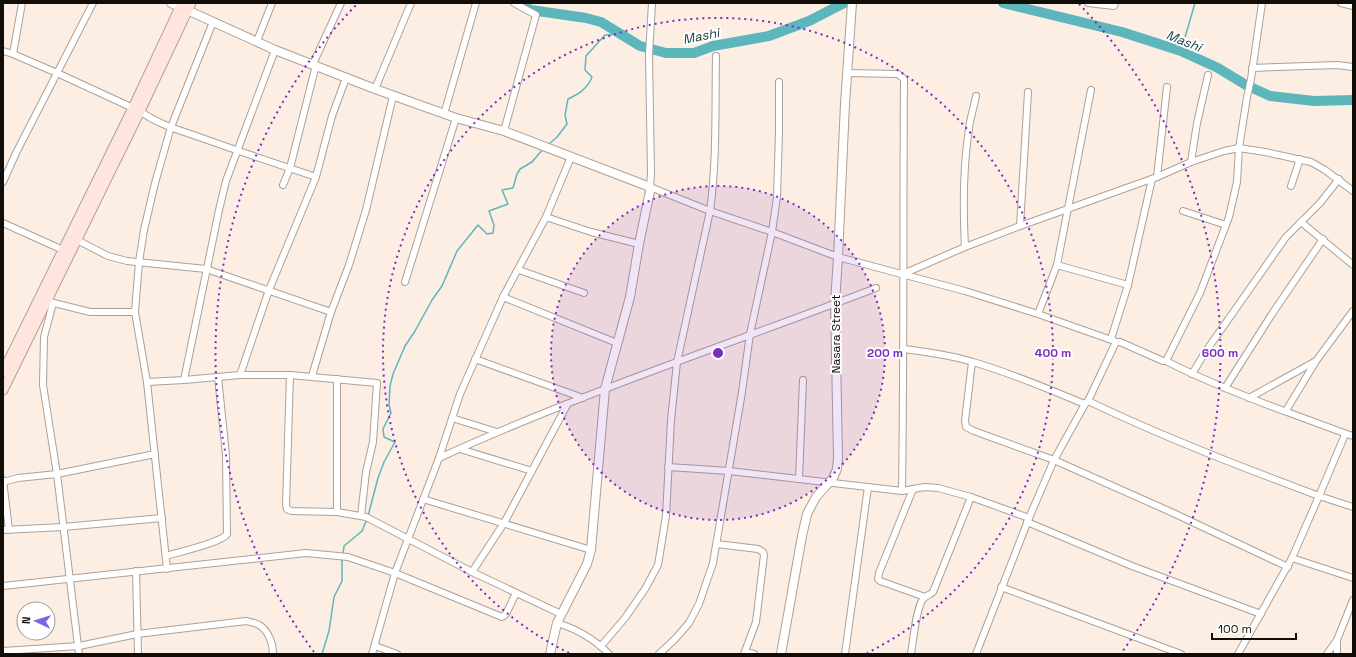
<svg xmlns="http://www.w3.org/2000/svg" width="1356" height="657" font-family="'Space Grotesk',sans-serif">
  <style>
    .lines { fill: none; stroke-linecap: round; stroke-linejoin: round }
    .stream { stroke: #5eb6bd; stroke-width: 1.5 }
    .river { stroke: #5eb6bd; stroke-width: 10 }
    .minor-casing { stroke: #aea096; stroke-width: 8 }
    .tertiary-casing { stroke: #aea096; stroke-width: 10 }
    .secondary-casing { stroke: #aea096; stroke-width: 11 }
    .minor { stroke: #fff; stroke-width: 6 }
    .tertiary { stroke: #fff; stroke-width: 8 }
    .secondary { stroke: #ffe5de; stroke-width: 9 }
    .ring { fill: none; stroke: #7b2cbf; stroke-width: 2; stroke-dasharray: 2 4 }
    .labels { text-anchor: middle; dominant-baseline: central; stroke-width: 4; stroke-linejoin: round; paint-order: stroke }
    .street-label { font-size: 12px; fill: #110d09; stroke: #fff }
    .water-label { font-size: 13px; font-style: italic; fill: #113b3f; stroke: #fff }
    .centre { fill: #7b2cbf; stroke: #fff; stroke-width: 2 }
    .ring-label { font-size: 12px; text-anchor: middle; font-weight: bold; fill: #7b2cbf; stroke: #fff; stroke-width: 4; stroke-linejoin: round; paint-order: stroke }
  </style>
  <rect width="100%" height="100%" fill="#fceee2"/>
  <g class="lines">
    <g class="stream">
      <polyline points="1181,51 1195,3"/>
      <path d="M549,144L557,137L567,124L565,115L568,99C579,94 587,89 592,77L585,70L586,56L605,35L620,34"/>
      <polyline points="368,516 378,478 384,462 395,442 384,437 383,429 391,413 389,405 390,386 393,374 405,346 415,331 432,300 442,286 457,251 478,225 487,234 493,233 494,225 489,211 508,204 502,190 513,188 517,174 520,169 532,162 543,149"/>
      <polyline points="343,554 344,546 362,531 367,519"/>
      <polyline points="322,654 329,631 334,597 342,581 342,559"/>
    </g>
    <g class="river">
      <polyline points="1003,3 1122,32 1181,51 1218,68 1246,85 1270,96 1314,101 1353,100"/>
      <polyline points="522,5 531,10 586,18 601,22 640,46 666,53 694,53 713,46 769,36 809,21 844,3"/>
    </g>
    <defs>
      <g id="minor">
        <polyline points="652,3 649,55 651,173 650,187 710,211 772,232 838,257 965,291 1038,314 1117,342"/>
        <polyline points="1088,3 1114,6 1115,3"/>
        <polyline points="1341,3 1353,6"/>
        <polyline points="257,41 272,3"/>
        <polyline points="3,51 13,54 57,73 133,108"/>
        <polyline points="13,54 22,3"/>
        <polyline points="313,64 341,3"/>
        <polyline points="1252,68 1337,65 1353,67"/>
        <path d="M847,73L898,74L904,79C903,216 904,354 902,491"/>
        <polyline points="375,89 411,3"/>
        <path d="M140,111C157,124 179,130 199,137C238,151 277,164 316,177"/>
        <polyline points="444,114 476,3"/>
        <polyline points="504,131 536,15 514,3"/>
        <polyline points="1191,162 1197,123 1208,75"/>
        <polyline points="1157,177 1167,87"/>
        <polyline points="3,182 16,153 93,3"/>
        <polyline points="283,185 290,168 316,65"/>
        <polyline points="1291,186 1300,159"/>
        <polyline points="1183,211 1226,225"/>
        <polyline points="546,217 591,232 639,244"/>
        <polyline points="1301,222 1353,265"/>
        <polyline points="3,223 63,250"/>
        <polyline points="1020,226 1028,92"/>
        <polyline points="77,240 108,256 127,261 206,269 331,312"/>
        <path d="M965,247C963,209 963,167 969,129C970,118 974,107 976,96"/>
        <polyline points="1057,265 1128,285"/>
        <polyline points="519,270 584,293"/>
        <polyline points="903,274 965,247 1020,226 1157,177 1191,162 1224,151 1239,148 1265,152 1311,162 1325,170 1353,191"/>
        <polyline points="405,282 456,118"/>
        <polyline points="503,297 617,343"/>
        <polyline points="50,302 90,312 135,312"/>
        <polyline points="53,303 44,337 43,385 57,474 79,654"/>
        <polyline points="1353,311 1316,361 1287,409 1287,412 1344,433 1344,437 1319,496 1353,507"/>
        <polyline points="1038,314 1057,265 1091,90"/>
        <polyline points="1111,339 1128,285 1152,179"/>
        <path d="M904,349C927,352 951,355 973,362C1011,373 1048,389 1085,404"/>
        <polyline points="475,359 583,398"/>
        <path d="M1166,361C1205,381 1246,397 1287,412"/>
        <polyline points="972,362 965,421 966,427 974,431 1054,460 1171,512 1288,567"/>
        <polyline points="1192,374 1204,354 1286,237 1320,203 1339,179"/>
        <polyline points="240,375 269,290 316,177 332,116 346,78"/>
        <polyline points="290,375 286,505 287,509 291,511 337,512 366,517 472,572 561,614"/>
        <polyline points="312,376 331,312 349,265 366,210 393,96"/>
        <polyline points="184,380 219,210 226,181 275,50"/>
        <polyline points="147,382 184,380 240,375 290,375 377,383 373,442 366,472 361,516"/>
        <polyline points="1225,388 1272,314 1323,239"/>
        <polyline points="1249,398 1314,362"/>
        <path d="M1088,401C1163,437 1241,467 1319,496L1292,558L1238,654"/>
        <polyline points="452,418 497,432"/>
        <polyline points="1344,433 1353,436"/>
        <polyline points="460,449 532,471"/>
        <path d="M439,458C581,393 730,344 876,288"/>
        <polyline points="668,467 729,471 902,491 925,487 938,488 971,497 1029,518"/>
        <polyline points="799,479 803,380"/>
        <polyline points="3,480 9,530"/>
        <polyline points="3,482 18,478 57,474 155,454"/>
        <polyline points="913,489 879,573 878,579 880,581 925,597"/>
        <polyline points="423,499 591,550"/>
        <polyline points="337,512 337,379"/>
        <polyline points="1027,522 1132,566 1261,614"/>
        <polyline points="3,530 63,527 162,518"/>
        <polyline points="717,544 758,549 763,552 764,555 756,622 744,654"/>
        <path d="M166,556C179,552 221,543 227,534L226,455L218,377"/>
        <polyline points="1292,558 1353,578"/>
        <polyline points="167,569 147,382 135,312 139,262 144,230 155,183 171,127 213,22"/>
        <polyline points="136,571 138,654"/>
        <polyline points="472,572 504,523 567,405"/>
        <polyline points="3,586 306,553 348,557 395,573 502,617 506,614 516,593"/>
        <polyline points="1001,587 1181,654"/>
        <path d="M557,623C577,629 594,639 609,654"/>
        <polyline points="375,646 397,654"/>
        <path d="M601,646L625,618L645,589L658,565L666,516L671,420L677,362L710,211C717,160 715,107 716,56"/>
        <path d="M3,651L79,646L137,634L246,621C250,622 256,623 259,625C269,631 273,644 273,654"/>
        <polyline points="746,652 754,654"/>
        <polyline points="372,654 395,573 439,458 460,394 503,297 546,217 571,157"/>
        <polyline points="659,654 675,639 689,623 699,604 713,563 742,392 750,334 772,232 777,197 779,132 779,82"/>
        <polyline points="845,654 868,487"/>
        <path d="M911,654C913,642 916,608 923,599C925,596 930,595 933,592L971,497"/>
        <polyline points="976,654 1029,518 1054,460 1085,404 1088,401 1115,344 1117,342 1120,342 1163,361 1166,361 1200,293 1229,217 1237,182 1239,148 1247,97 1251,79 1262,3"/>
        <polyline points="1327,654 1337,640 1353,600"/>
        <polyline points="1337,654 1337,640"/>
      </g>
      <g id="tertiary">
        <polyline points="171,3 180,7"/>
        <polyline points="187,10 275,50 375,89 456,118 504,131 650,187 650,191 639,244 630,297 605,389 591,550 587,564 557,623 550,654"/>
        <polyline points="781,654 802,536 807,514 816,497 833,478 837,469 838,458 835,303 838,257 845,104 852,3"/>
      </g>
      <g id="secondary">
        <polyline points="3,372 133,108 182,3"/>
        <polyline points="3,390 140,111 191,3"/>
      </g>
    </defs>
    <use href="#minor" class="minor-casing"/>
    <use href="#tertiary" class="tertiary-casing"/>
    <use href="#secondary" class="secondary-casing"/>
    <use href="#minor" class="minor"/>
    <use href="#tertiary" class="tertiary"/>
    <use href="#secondary" class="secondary"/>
  </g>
  <circle cx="718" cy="353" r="167" fill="#7b2cbf" fill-opacity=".12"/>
  <g class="ring">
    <circle cx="718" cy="353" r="167"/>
    <path d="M569 653A335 335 0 1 1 867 653"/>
    <path d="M314 652A502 502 0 0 1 357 4M1079 4A502 502 0 0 1 1122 652"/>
  </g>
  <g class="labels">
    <g class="street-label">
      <text transform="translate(836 334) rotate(-90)">Nasara Street</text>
    </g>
    <g class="water-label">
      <text transform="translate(701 36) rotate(-11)">Mashi</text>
      <text transform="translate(1184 41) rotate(22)">Mashi</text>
    </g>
  </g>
  <circle cx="718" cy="353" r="6" class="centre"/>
  <g class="ring-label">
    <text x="885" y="357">200 m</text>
    <text x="1053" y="357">400 m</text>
    <text x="1220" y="357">600 m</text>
  </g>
  <rect width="1356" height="657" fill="none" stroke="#110d09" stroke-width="8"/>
  <g transform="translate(36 621) rotate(274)"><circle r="19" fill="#ffffff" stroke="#a09e9d"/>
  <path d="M0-3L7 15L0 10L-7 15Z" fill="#7867e2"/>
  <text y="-6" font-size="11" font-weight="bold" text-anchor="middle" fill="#110d09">N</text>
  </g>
  <path d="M1212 633v6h84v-6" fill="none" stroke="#110d09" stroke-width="2"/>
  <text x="1218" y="633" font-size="12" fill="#110d09" stroke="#ffffff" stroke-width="3" paint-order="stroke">100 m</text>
</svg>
